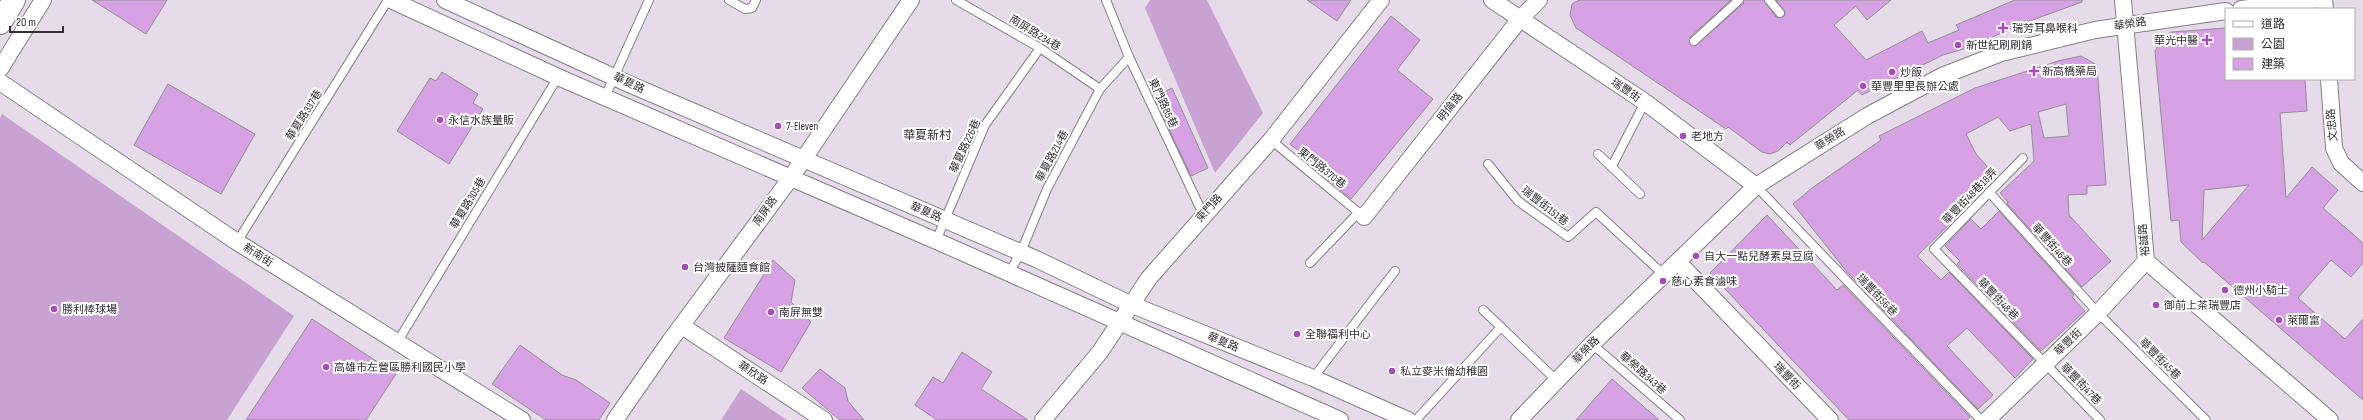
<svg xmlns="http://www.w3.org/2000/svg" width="2363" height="420" font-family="'Sofia Sans Condensed','Noto Sans TC',sans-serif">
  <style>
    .green { fill: #c8a2d2 }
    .building { fill: #d6a2e4; stroke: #968d99; fill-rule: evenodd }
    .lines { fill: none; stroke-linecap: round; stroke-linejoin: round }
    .lane-casing { stroke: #867d88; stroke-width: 10 }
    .street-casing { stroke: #867d88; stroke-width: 18 }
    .secondary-casing { stroke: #867d88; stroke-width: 24 }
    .lane { stroke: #fff; stroke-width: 8 }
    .street { stroke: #fff; stroke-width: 16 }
    .secondary { stroke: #fff; stroke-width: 22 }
    .poi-dot { fill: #a44dba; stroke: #fff; stroke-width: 1.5 }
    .labels { text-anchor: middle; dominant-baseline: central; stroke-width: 4; stroke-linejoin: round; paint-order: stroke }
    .street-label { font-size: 11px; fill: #332f34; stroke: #fff }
    .poi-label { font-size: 11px; fill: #332f34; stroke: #fff; text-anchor: start }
    .neighbourhood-label { font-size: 12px; fill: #302832; stroke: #fff }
  </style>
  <rect width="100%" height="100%" fill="#e6dce9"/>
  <g class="green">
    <polygon points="1150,0 1207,0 1263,113 1215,173 1145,8"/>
    <polygon points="2,114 294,316 227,420 0,420 0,118"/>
    <polygon points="741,389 787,420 721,420"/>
  </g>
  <g class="building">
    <polygon points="92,0 167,0 146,34"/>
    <polygon points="1307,0 1351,0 1337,21"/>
    <polygon points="1579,0 1731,0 1690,37 1690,44 1695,46 1743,4 1744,0 1764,0 1776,17 1781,18 1785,15 1785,12 1776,0 1891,0 1867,20 1856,6 1834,25 1866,60 1922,31 1928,43 1959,30 1956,25 2015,0 2082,0 2082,2 2027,22 1967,48 1943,55 1862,95 1858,90 1790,145 1787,142 1778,151 1770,154 1762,152 1728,127 1726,129 1576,28 1570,15 1572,4"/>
    <polygon points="1391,16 1420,40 1397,70 1433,99 1351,199 1325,177 1328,174 1290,144"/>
    <path d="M2226,28V79H2305L2307,111L2280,113L2286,198L2312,167L2338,190L2323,208L2363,243V263L2351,277L2331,260L2298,298L2345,339L2363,319V400L2204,262L2203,263L2181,242L2179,220L2171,221L2155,51L2163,37L2171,32ZM2249,185L2202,240L2204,190Z"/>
    <path d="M2081,56L2097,65L2106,185L2087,186V194L2068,195L2069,215L2111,261L2082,287L2007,204L2008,202L2000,193L2034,161L2031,124L2010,131L1998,117L1966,134L1976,154L1991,171L1959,201L1963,206L1960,208L1963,211L1917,256L1941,280L1949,272L2033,359L2015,378L1967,328L1947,346L1993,395L1978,409L1847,272L1793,204L1812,188L1881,140L1879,136L1975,88L2058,61ZM2066,104L2069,136L2044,138L2038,112Z"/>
    <polygon points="442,72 478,94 473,103 483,109 449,164 397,131 430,78 436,81"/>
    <polygon points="168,84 255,134 221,194 134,145"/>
    <polygon points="1172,88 1208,168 1191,176 1154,97"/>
    <polygon points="1999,211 2074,295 2072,297 2085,311 2041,351 1957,264 1960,261 1945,246 1971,219 1981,229"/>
    <polygon points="1767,215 1837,290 1843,285 1970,417 1967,420 1849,420 1710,273"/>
    <polygon points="773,260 795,280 791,302 811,322 781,372 724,338"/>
    <polygon points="312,319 396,374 366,420 246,420"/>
    <polygon points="520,345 562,375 576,380 610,403 599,420 546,420 492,384"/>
    <polygon points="962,352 992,372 981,389 1028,420 937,420 915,405 933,377 943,383"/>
    <polygon points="820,369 845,388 848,401 864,420 840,420 802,388"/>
    <polygon points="1612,379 1659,420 1576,420"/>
  </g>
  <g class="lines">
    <defs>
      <g id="lane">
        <polyline points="729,0 745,9 752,8 756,0"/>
        <polyline points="956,0 1040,48 1100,89"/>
        <polyline points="1106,0 1129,57 1203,214"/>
        <polyline points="1769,0 1780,13"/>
        <polyline points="1694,41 1739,0"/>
        <polyline points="605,97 649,0"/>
        <polyline points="1271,140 1364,217"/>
        <polyline points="1598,154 1640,194"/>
        <polyline points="2023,158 1934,249 2100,420"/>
        <polyline points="1488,164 1518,201 1568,237 1596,212 1664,275"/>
        <polyline points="1612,166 1645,102"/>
        <polyline points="1756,186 1981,420"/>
        <polyline points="1989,192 2098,313 2206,420"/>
        <polyline points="936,241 985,125 1040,48"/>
        <polyline points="237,242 388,0"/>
        <polyline points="1310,263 1359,212"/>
        <polyline points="1009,274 1023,247 1047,189 1100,89 1129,57"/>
        <polyline points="1483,310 1501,327"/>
        <polyline points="398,341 558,77"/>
        <polyline points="1592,344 1680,420"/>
        <polyline points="1313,378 1395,271"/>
        <polyline points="1416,420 1501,327 1556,380"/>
      </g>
      <g id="street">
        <polyline points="391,0 558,77 948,246 1340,420"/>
        <polyline points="445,0 629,84 1036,259 1130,304 1313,378 1408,420"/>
        <polyline points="1492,0 1645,102 1756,186"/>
        <polyline points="2123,0 2146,261 2330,420"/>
        <polyline points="2324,0 2325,9"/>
        <polyline points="2241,9 2313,0"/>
        <polyline points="0,69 43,0"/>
        <polyline points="2329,79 2334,148 2341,163 2363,183"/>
        <polyline points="0,82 237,242 522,420"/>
        <polyline points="1364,217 1520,19 1539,0"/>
        <polyline points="1678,262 1830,420"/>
        <polyline points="682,326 824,420"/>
        <polyline points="615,420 670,341 790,179 911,0"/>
        <polyline points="1043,420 1100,352 1149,278 1271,140 1381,0"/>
        <polyline points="1519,420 1592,344 1756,186 1867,116 1942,76 2001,53 2095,30 2226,11"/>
        <polyline points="1987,420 2098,313 2146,261"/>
      </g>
      <polyline id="secondary" points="0,23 14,0"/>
    </defs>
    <use href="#lane" class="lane-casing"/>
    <use href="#street" class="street-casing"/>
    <use href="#secondary" class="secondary-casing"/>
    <use href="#lane" class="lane"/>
    <use href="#street" class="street"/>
    <use href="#secondary" class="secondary"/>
  </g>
  <g class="poi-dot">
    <path d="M2001 22h4v4h4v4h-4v4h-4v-4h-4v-4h4z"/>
    <path d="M2205 34h4v4h4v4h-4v4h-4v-4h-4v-4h4z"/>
    <circle cx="1958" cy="45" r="4"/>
    <path d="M2032 65h4v4h4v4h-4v4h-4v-4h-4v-4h4z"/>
    <circle cx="1892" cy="72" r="4"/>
    <circle cx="1863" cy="86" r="4"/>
    <circle cx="440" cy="120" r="4"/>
    <circle cx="778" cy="126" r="4"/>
    <circle cx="1683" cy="136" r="4"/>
    <circle cx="1696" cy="256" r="4"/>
    <circle cx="685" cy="267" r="4"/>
    <circle cx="1663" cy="281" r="4"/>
    <circle cx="2225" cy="290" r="4"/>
    <circle cx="2156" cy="305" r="4"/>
    <circle cx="54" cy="309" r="4"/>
    <circle cx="771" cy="312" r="4"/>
    <circle cx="2279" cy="320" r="4"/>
    <circle cx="1297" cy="334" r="4"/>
    <circle cx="326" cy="367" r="4"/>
    <circle cx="1392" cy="371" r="4"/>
  </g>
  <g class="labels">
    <g class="street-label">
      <text transform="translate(2130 24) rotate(-9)">華榮路</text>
      <text transform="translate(1035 33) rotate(31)">南屏路234巷</text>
      <text transform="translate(629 83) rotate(25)">華夏路</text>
      <text transform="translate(1626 90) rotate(34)">瑞豐街</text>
      <text transform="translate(1163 103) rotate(65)">東門路85巷</text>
      <text transform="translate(1450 107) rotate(-52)">明倫路</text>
      <text transform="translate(304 115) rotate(-58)">華夏路337巷</text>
      <text transform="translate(2332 125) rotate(-95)">文忠路</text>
      <text transform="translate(1830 139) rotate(-32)">華榮路</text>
      <text transform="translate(965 146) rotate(-65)">華夏路226巷</text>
      <text transform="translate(1052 156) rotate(-62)">華夏路214巷</text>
      <text transform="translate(1322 168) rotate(39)">東門路370巷</text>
      <text transform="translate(1970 196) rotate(-46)">華豐街48巷18弄</text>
      <text transform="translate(468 203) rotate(-59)">華夏路305巷</text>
      <text transform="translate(1545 206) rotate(38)">瑞豐街151巷</text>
      <text transform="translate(1209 208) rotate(-48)">東門路</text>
      <text transform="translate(765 211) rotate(-54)">南屏路</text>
      <text transform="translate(926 212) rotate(23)">華夏路</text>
      <text transform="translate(2144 240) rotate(-95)">裕誠路</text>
      <text transform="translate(2052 245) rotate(48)">華豐街46巷</text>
      <text transform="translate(258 255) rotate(32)">新南街</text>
      <text transform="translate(1877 295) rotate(46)">瑞豐街56巷</text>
      <text transform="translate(1998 299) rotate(46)">華豐街48巷</text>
      <text transform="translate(1223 342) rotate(22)">華夏路</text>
      <text transform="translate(2068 342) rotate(-44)">華豐街</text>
      <text transform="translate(1586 350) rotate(-45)">華榮路</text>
      <text transform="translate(2160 359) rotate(45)">華豐街45巷</text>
      <text transform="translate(753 373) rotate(33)">華欣路</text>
      <text transform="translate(1643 373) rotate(41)">華榮路343巷</text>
      <text transform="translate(1787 376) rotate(46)">瑞豐街</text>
      <text transform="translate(2081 384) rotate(46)">華豐街47巷</text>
    </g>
    <g class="poi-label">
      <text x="2012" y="28">瑞芳耳鼻喉科</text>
      <text x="2198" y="40" text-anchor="end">華光中醫</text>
      <text x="1966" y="45">新世紀刷刷鍋</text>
      <text x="2042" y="71">新高橋藥局</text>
      <text x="1900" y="72">炒飯</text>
      <text x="1871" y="86">華豐里里長辦公處</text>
      <text x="448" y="120">永信水族量販</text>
      <text x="786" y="126">7-Eleven</text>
      <text x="1691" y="136">老地方</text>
      <text x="1704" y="256">自大一點兒酵素臭豆腐</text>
      <text x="693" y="267">台灣披薩麵食館</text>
      <text x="1671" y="281">慈心素食滷味</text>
      <text x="2233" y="290">德州小騎士</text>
      <text x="2164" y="305">御前上茶瑞豐店</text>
      <text x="62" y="309">勝利棒球場</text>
      <text x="779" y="312">南屏無雙</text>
      <text x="2287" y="320">萊爾富</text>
      <text x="1305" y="334">全聯福利中心</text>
      <text x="334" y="367">高雄市左營區勝利國民小學</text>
      <text x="1400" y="371">私立麥米倫幼稚園</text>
    </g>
    <g class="neighbourhood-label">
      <text x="927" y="135">華夏新村</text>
    </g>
  </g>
  <rect x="2225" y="8" width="130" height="72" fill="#ffffff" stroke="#adacae"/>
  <rect x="2233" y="21" width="20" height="6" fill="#ffffff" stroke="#adacae"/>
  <text x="2261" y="28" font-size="12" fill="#332f34">道路</text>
  <rect x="2233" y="38" width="20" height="12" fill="#c8a2d2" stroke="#adacae"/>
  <text x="2261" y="48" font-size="12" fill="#332f34">公園</text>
  <rect x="2233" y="58" width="20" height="12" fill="#d6a2e4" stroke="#adacae"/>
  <text x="2261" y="68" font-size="12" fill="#332f34">建築</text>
  <path d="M10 26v6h53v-6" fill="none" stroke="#332f34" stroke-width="2"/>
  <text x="16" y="26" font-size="12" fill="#332f34" stroke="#ffffff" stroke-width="3" paint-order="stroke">20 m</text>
</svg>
